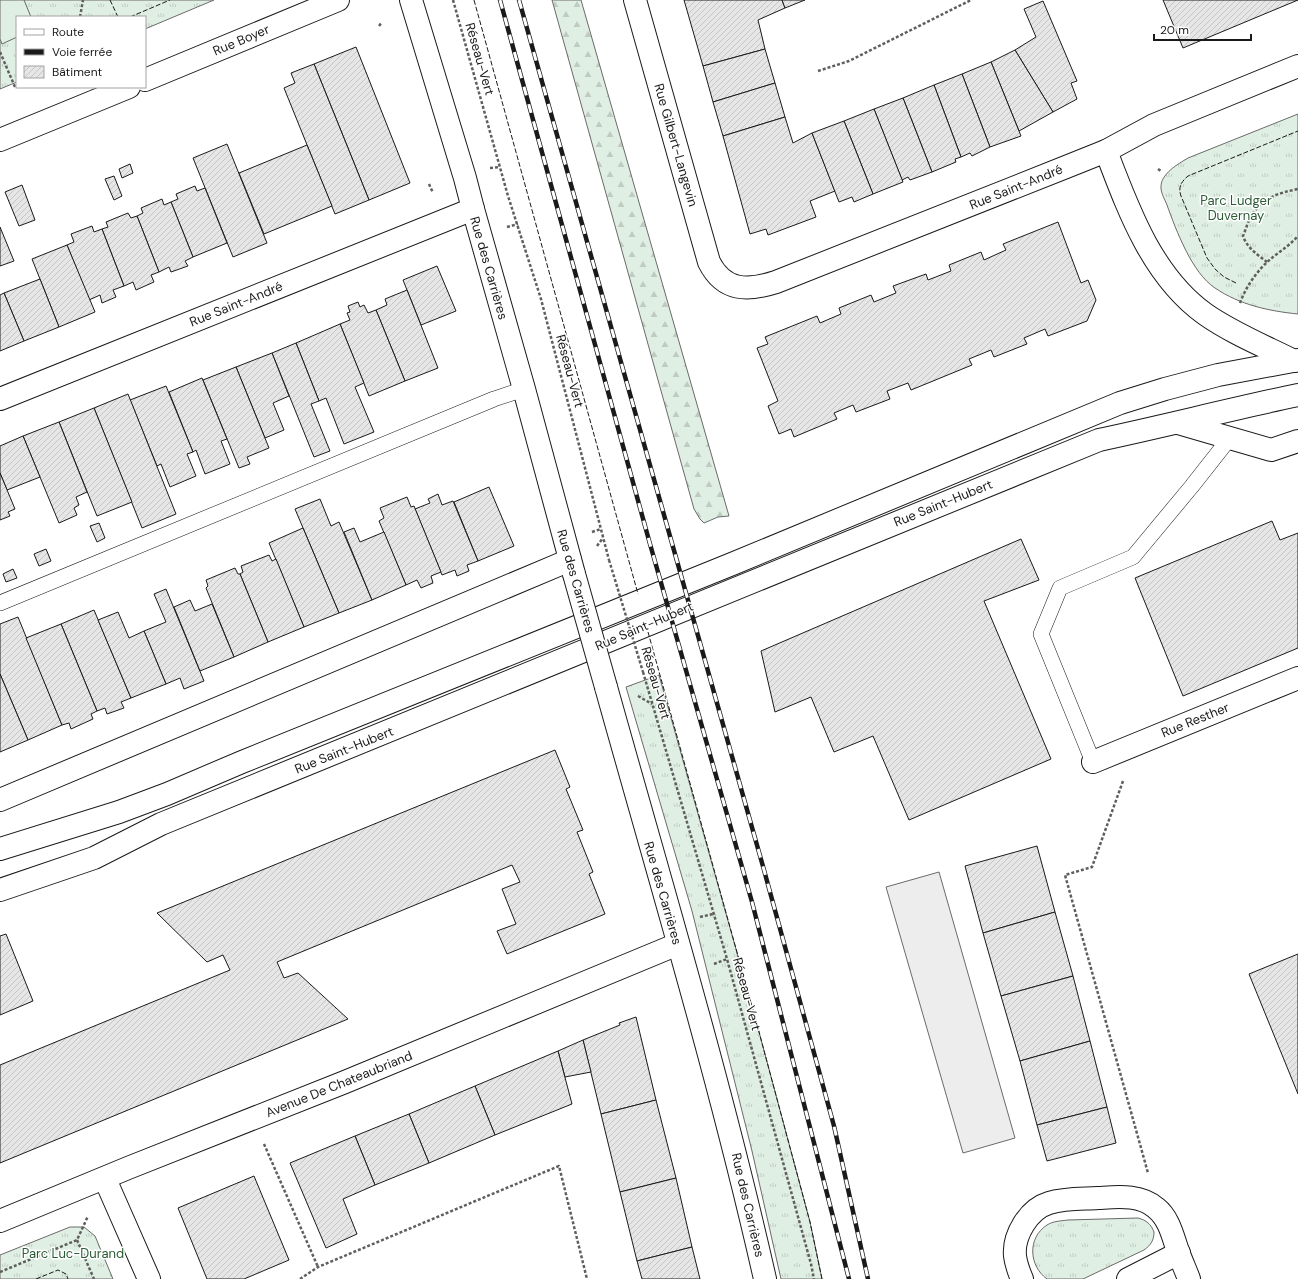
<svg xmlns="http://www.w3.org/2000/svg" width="1298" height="1279" font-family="'DM Sans',sans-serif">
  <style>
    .grass { fill: url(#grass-tufts); stroke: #6a6a6a }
    .forest { fill: url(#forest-firs); stroke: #6a6a6a }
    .pitch { fill: #e0efe3; stroke: #6a6a6a }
    .parking { fill: #ededed; stroke: #6a6a6a }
    .building { fill: url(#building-hatch); stroke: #1a1a1a }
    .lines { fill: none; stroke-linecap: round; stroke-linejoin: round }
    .service-casing { stroke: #1a1a1a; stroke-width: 16 }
    .minor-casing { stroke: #1a1a1a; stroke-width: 24 }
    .tertiary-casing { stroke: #1a1a1a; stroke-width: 24 }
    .path { stroke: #5f5f5f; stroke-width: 2.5; stroke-dasharray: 3 2; stroke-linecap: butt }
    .service { stroke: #fff; stroke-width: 15 }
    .minor { stroke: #fff; stroke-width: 22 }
    .tertiary { stroke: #fff; stroke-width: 22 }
    .rail-casing { stroke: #1a1a1a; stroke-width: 4.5 }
    .rail { stroke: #fff; stroke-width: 3; stroke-dasharray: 9; stroke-linecap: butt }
    .minor-bridge-casing { stroke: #1a1a1a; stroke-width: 24; stroke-linecap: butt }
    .path-bridge { stroke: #5f5f5f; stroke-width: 2.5; stroke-dasharray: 3 2; stroke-linecap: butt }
    .minor-bridge { stroke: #fff; stroke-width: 22 }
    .fence { stroke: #1a1a1a; stroke-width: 1; stroke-dasharray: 5 2; stroke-linecap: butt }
    .labels { text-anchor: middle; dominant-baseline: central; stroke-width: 3; stroke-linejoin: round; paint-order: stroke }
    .street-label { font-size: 13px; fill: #1a1a1a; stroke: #fff }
    .park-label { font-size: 13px; fill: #2b5a34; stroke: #fff }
  </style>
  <defs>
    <pattern id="grass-tufts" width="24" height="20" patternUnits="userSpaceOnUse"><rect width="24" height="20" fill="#e0efe3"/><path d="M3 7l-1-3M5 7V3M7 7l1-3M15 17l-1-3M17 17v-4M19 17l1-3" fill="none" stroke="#c0ccc2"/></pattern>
    <pattern id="forest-firs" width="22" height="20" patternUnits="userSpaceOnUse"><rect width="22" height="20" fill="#e0efe3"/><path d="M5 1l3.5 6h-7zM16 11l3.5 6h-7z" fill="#c0ccc2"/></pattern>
    <pattern id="building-hatch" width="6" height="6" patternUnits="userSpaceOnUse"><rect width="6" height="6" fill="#e6e6e6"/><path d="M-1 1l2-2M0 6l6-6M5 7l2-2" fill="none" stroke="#c5c5c5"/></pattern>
  </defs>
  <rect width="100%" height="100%" fill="#fff"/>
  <g class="grass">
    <polygon points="0,0 214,0 145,29 145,17 17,17 17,82 0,89"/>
    <path d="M1298,114V314C1269,311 1240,305 1215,288C1192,273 1176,230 1167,205C1165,200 1161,193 1161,188C1160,174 1178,164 1188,158Z"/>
    <polygon points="659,675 755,1017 810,1222 822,1279 781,1279 752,1151 692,911 626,687"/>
    <path d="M1138,1218C1146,1220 1151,1224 1154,1232C1154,1240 1151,1245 1144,1250L1083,1279H1047C1029,1266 1027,1238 1047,1225C1053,1221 1061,1221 1068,1220Z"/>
    <polygon points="70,1227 84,1227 95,1236 113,1279 0,1279 0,1255"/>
  </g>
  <polygon class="forest" points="552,0 581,0 729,516 718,517 704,523 700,519 694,509"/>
  <polygon class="pitch" points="0,0 24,0 31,17 17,17 17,37 2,44 0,39"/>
  <polygon class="parking" points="939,872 1015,1138 963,1153 886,887"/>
  <g class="building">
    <polygon points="684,0 782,0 785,8 758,20 765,49 703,66"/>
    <polygon points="782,0 805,0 785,8"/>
    <polygon points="1163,0 1298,0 1183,48"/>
    <polygon points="1043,1 1077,81 1071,83 1077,99 1053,112 1015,50 1036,37 1024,9"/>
    <polygon points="356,47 410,183 369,200 314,64"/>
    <polygon points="765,49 775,83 713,102 703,66"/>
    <polygon points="1015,50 1053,112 1019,131 991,62"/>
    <polygon points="991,62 1021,136 990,147 962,74"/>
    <polygon points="314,64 369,200 335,214 284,88 295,83 291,73"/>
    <polygon points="962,74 990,147 972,156 970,153 961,157 934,85"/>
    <polygon points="775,83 785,117 723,136 713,102"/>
    <polygon points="934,85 961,157 955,159 956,162 932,172 903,98"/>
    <polygon points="903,98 932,172 910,180 908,177 902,180 874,109"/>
    <polygon points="874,109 903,182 873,194 844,121"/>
    <polygon points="785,117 793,143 812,133 835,191 810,201 816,217 768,235 766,229 750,234 723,136"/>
    <polygon points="844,121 873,194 854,202 852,197 839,202 812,133"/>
    <polygon points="227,144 267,243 233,257 193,158"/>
    <polygon points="307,145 332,206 264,234 239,173"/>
    <polygon points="130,164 133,173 122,178 119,169"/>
    <polygon points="114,176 122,196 114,200 105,179"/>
    <polygon points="22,185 35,220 19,226 5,192"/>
    <polygon points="195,186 197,191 205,188 227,243 193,257 171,202 178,199 176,194"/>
    <polygon points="162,199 164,205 171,202 193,257 185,261 188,266 171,272 169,267 159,272 137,216 143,213 141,208"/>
    <polygon points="128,213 131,218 137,216 159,272 151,275 154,282 136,290 133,282 124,286 102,229 108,227 106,222"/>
    <polygon points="1058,222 1081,283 1088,280 1096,300 1087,321 1048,336 1045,329 1024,338 1027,344 994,357 991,350 969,359 972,365 911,390 908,383 887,391 890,399 856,412 853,405 834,413 837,419 794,437 791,429 779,434 768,406 778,401 757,348 768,344 765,337 817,316 820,323 841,314 839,308 871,295 874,302 896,293 893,286 926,274 928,280 951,271 949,265 981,252 984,260 1006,250 1003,244"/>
    <polygon points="92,226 94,232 102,229 124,286 113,290 116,297 102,303 100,295 89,300 67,245 74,242 71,234"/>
    <polygon points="0,227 14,261 0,266"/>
    <polygon points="67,245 95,312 59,327 32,259"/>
    <polygon points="437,266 456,311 421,325 403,280"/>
    <polygon points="40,279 59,327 24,341 4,293"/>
    <polygon points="407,290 438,368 405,381 376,310 387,305 385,299"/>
    <polygon points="4,293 24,341 0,351 0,295"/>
    <polygon points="358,302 360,307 364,305 368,313 376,310 405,381 369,396 340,324 350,320 347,313 350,312 348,306"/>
    <polygon points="340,324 364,383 355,387 374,432 344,444 326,398 319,401 296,343"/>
    <polygon points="296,343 319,401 311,404 330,451 314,457 272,353"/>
    <polygon points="272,353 289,396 273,403 284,430 265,438 236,367"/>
    <polygon points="236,367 269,448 247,457 250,464 239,468 203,380"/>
    <polygon points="202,378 227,439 221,441 230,464 205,474 196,450 193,452 169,392"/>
    <polygon points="166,386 193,452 187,454 196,476 170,487 161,464 157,466 130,400"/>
    <polygon points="128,394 176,514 142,528 94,408"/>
    <polygon points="94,408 132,502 97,516 59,422"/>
    <polygon points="59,422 87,492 76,497 79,505 74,508 77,515 59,523 23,436"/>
    <polygon points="23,436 40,477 7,490 0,473 0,446"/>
    <polygon points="0,473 15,509 8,512 10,516 0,520"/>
    <polygon points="489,487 514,546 478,561 454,502"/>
    <polygon points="438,494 442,505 453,501 478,561 467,565 469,571 457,576 455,570 442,575 415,509 430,503 428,499"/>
    <polygon points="407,497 411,507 414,506 441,572 431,576 433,583 421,588 417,580 406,585 379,521 384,518 380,508"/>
    <polygon points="320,499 331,526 339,522 372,600 339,613 295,509"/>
    <polygon points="1272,521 1280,540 1298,533 1298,648 1183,696 1135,578"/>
    <polygon points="99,523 105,538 97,542 90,526"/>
    <polygon points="303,528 339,613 304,627 269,543"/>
    <polygon points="354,528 360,542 384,532 406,585 372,600 344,532"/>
    <polygon points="1021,539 1039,580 984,601 1051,759 909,820 873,736 834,752 811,697 775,712 761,651"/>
    <polygon points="46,549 51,561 39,566 34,554"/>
    <polygon points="269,555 272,561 276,559 304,627 268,642 240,574 243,572 241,566"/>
    <polygon points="235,568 238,574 240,574 268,642 234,657 206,588 208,586 206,580"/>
    <polygon points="13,569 17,578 6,582 3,574"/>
    <polygon points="166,589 204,681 184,689 180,678 166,684 144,631 166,622 154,594"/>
    <polygon points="190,600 195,611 212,604 234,657 200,671 174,607"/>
    <polygon points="94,610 131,698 121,702 124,708 107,714 105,708 97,711 61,624"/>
    <polygon points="118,612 129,638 144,631 166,684 131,698 98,620"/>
    <polygon points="18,617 62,725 28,740 0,674 0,624"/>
    <polygon points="61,624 97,711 91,714 93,719 71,729 69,723 62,725 26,638"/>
    <polygon points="0,674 28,740 0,752"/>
    <polygon points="555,750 570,787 566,789 583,830 577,832 593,872 589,874 605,914 507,954 497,931 516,924 502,889 520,882 512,865 277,962 284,978 298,973 348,1019 0,1163 0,1065 230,970 223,955 207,962 157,913"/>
    <polygon points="1037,846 1055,912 983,933 965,866"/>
    <polygon points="1055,912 1073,976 1001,996 983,933"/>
    <polygon points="6,934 33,1001 0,1015 0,936"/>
    <polygon points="1298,954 1298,1094 1249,974"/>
    <polygon points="1073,976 1090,1041 1020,1061 1001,996"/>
    <polygon points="636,1017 656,1100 601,1114 583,1040 620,1025 619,1023"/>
    <polygon points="583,1040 591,1072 565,1077 558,1051"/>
    <polygon points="1090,1041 1107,1107 1037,1125 1020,1061"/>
    <polygon points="558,1051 572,1104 495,1135 475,1086"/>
    <polygon points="475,1086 495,1135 429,1163 409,1114"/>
    <polygon points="656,1100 676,1178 620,1192 601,1114"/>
    <polygon points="1107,1107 1116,1143 1047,1161 1037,1125"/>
    <polygon points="409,1114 429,1163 375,1185 355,1136"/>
    <polygon points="355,1136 375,1185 343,1199 357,1234 326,1248 290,1163"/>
    <polygon points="254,1176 289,1260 244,1279 207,1279 178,1208"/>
    <polygon points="676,1178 692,1247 637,1261 620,1192"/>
    <polygon points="692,1247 700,1279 642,1279 637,1261"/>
  </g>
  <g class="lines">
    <defs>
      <g id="service">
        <polyline points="0,603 494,399 524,389"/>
        <polyline points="1093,762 1041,634 1060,588 1133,557 1192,486 1229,439"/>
      </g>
      <g id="minor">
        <polyline points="411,0 465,178 473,209 524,389 574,574"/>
        <path d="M635,0L709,262C724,292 748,291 776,282L1066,167L1106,151L1154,125L1298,66"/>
        <polyline points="145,80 338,0"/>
        <polyline points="0,140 129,87"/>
        <polyline points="0,399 473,209"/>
        <path d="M606,687C661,884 720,1080 765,1279"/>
        <polyline points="1093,762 1298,678"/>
        <polyline points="0,800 570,560"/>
        <polyline points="105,1179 149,1279"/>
        <polyline points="0,1221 128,1168 345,1082 678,944"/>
        <path d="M1022,1279C1019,1272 1016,1264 1015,1256C1013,1235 1029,1209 1049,1203C1065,1198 1082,1199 1098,1198C1117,1197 1140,1194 1156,1208C1170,1219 1173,1238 1179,1254C1182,1262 1186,1271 1189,1279"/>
        <polyline points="1128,1279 1179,1253"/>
      </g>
      <g id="tertiary">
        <path d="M1106,151C1128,209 1152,276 1205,314C1232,333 1264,346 1294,361"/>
        <polyline points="1178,423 1271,450 1298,441"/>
        <polyline points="0,849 119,812 167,794 242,762 732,564 1120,403 1165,389 1218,375 1298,360"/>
        <path d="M0,890L94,858L161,824L1099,440C1165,426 1231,409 1298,395"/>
      </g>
    </defs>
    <use href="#service" class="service-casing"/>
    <use href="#minor" class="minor-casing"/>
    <use href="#tertiary" class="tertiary-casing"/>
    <g class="path">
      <polyline points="453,0 508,196 541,299 609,560"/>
      <polyline points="80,17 83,0"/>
      <polyline points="379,26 382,22"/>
      <polyline points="0,52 15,87"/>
      <polyline points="818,71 849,61 971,0"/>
      <polyline points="490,168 500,167"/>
      <polyline points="1158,169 1161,171"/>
      <polyline points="429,184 433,193"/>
      <polyline points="507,227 518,224"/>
      <path d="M1267,262C1258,255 1247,248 1243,236C1246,229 1248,221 1252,215C1263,197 1279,193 1298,189"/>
      <path d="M1240,303C1246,286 1259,268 1273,257C1282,250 1291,244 1298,236"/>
      <polyline points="592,532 601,529"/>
      <polyline points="597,546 603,538"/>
      <polyline points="643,672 727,959 811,1264 814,1279"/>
      <polyline points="638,696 652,704"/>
      <polyline points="1123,781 1092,867 1065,875 1148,1173"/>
      <polyline points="700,917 713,914"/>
      <polyline points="714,964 727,959"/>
      <polyline points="264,1144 318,1267"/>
      <polyline points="77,1240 94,1279"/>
      <polyline points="0,1272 77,1240 88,1216"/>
      <polyline points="300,1279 318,1267 559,1166 587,1279"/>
    </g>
    <use href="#service" class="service"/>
    <use href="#minor" class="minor"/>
    <use href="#tertiary" class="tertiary"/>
    <defs>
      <g id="rail">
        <polyline points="500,0 650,544 752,902 849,1279"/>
        <polyline points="519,0 764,870 834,1126 868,1279"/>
      </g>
    </defs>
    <use href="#rail" class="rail-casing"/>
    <use href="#rail" class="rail"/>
    <defs>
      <polyline id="minor-bridge" points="574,574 606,687"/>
    </defs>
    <use href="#minor-bridge" class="minor-bridge-casing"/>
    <polyline class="path-bridge" points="609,560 643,672"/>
    <use href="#minor-bridge" class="minor-bridge"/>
    <g class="fence">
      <polyline points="110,0 118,17"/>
      <polyline points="474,0 638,594"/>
      <polyline points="130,17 170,0"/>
      <path d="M1236,283L1224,277L1215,269L1207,258L1181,196C1178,187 1181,182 1188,176L1298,131"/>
      <polyline points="648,632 755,1017 810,1222 822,1279"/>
      <polyline points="36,1279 58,1270 66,1274 68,1279"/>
    </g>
  </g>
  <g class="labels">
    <g class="street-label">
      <text transform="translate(241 40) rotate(-23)">Rue Boyer</text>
      <text transform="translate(480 59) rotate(74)">Réseau-Vert</text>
      <text transform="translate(676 145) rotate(74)">Rue Gilbert-Langevin</text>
      <text transform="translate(1016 187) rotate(-22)">Rue Saint-André</text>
      <text transform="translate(489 268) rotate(74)">Rue des Carrières</text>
      <text transform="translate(236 304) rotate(-22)">Rue Saint-André</text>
      <text transform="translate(570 371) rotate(75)">Réseau-Vert</text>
      <text transform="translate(943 503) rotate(-22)">Rue Saint-Hubert</text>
      <text transform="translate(576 581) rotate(74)">Rue des Carrières</text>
      <text transform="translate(644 626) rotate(-23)">Rue Saint-Hubert</text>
      <text transform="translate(656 683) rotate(74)">Réseau-Vert</text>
      <text transform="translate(1195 720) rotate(-22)">Rue Resther</text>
      <text transform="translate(344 750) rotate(-22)">Rue Saint-Hubert</text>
      <text transform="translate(663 893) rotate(74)">Rue des Carrières</text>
      <text transform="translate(747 994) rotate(75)">Réseau-Vert</text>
      <text transform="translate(339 1084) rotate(-22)">Avenue De Chateaubriand</text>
      <text transform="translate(748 1205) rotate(77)">Rue des Carrières</text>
    </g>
    <g class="park-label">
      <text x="1236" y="200">Parc Ludger<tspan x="1236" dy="15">Duvernay</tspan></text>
      <text x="73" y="1253">Parc Luc-Durand</text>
    </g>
  </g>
  <rect x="16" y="16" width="130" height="72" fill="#ffffff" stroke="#a3a3a3"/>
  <rect x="24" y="29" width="20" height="6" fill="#ffffff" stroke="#a3a3a3"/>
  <text x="52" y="36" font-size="12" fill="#1a1a1a">Route</text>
  <rect x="24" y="49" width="20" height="6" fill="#1a1a1a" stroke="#a3a3a3"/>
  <text x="52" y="56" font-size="12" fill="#1a1a1a">Voie ferrée</text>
  <rect x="24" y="66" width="20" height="12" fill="url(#building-hatch)" stroke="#a3a3a3"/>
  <text x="52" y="76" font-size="12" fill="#1a1a1a">Bâtiment</text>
  <path d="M1154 34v6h97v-6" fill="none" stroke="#1a1a1a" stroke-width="2"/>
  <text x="1160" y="34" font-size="12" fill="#1a1a1a" stroke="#ffffff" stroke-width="3" paint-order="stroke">20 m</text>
</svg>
